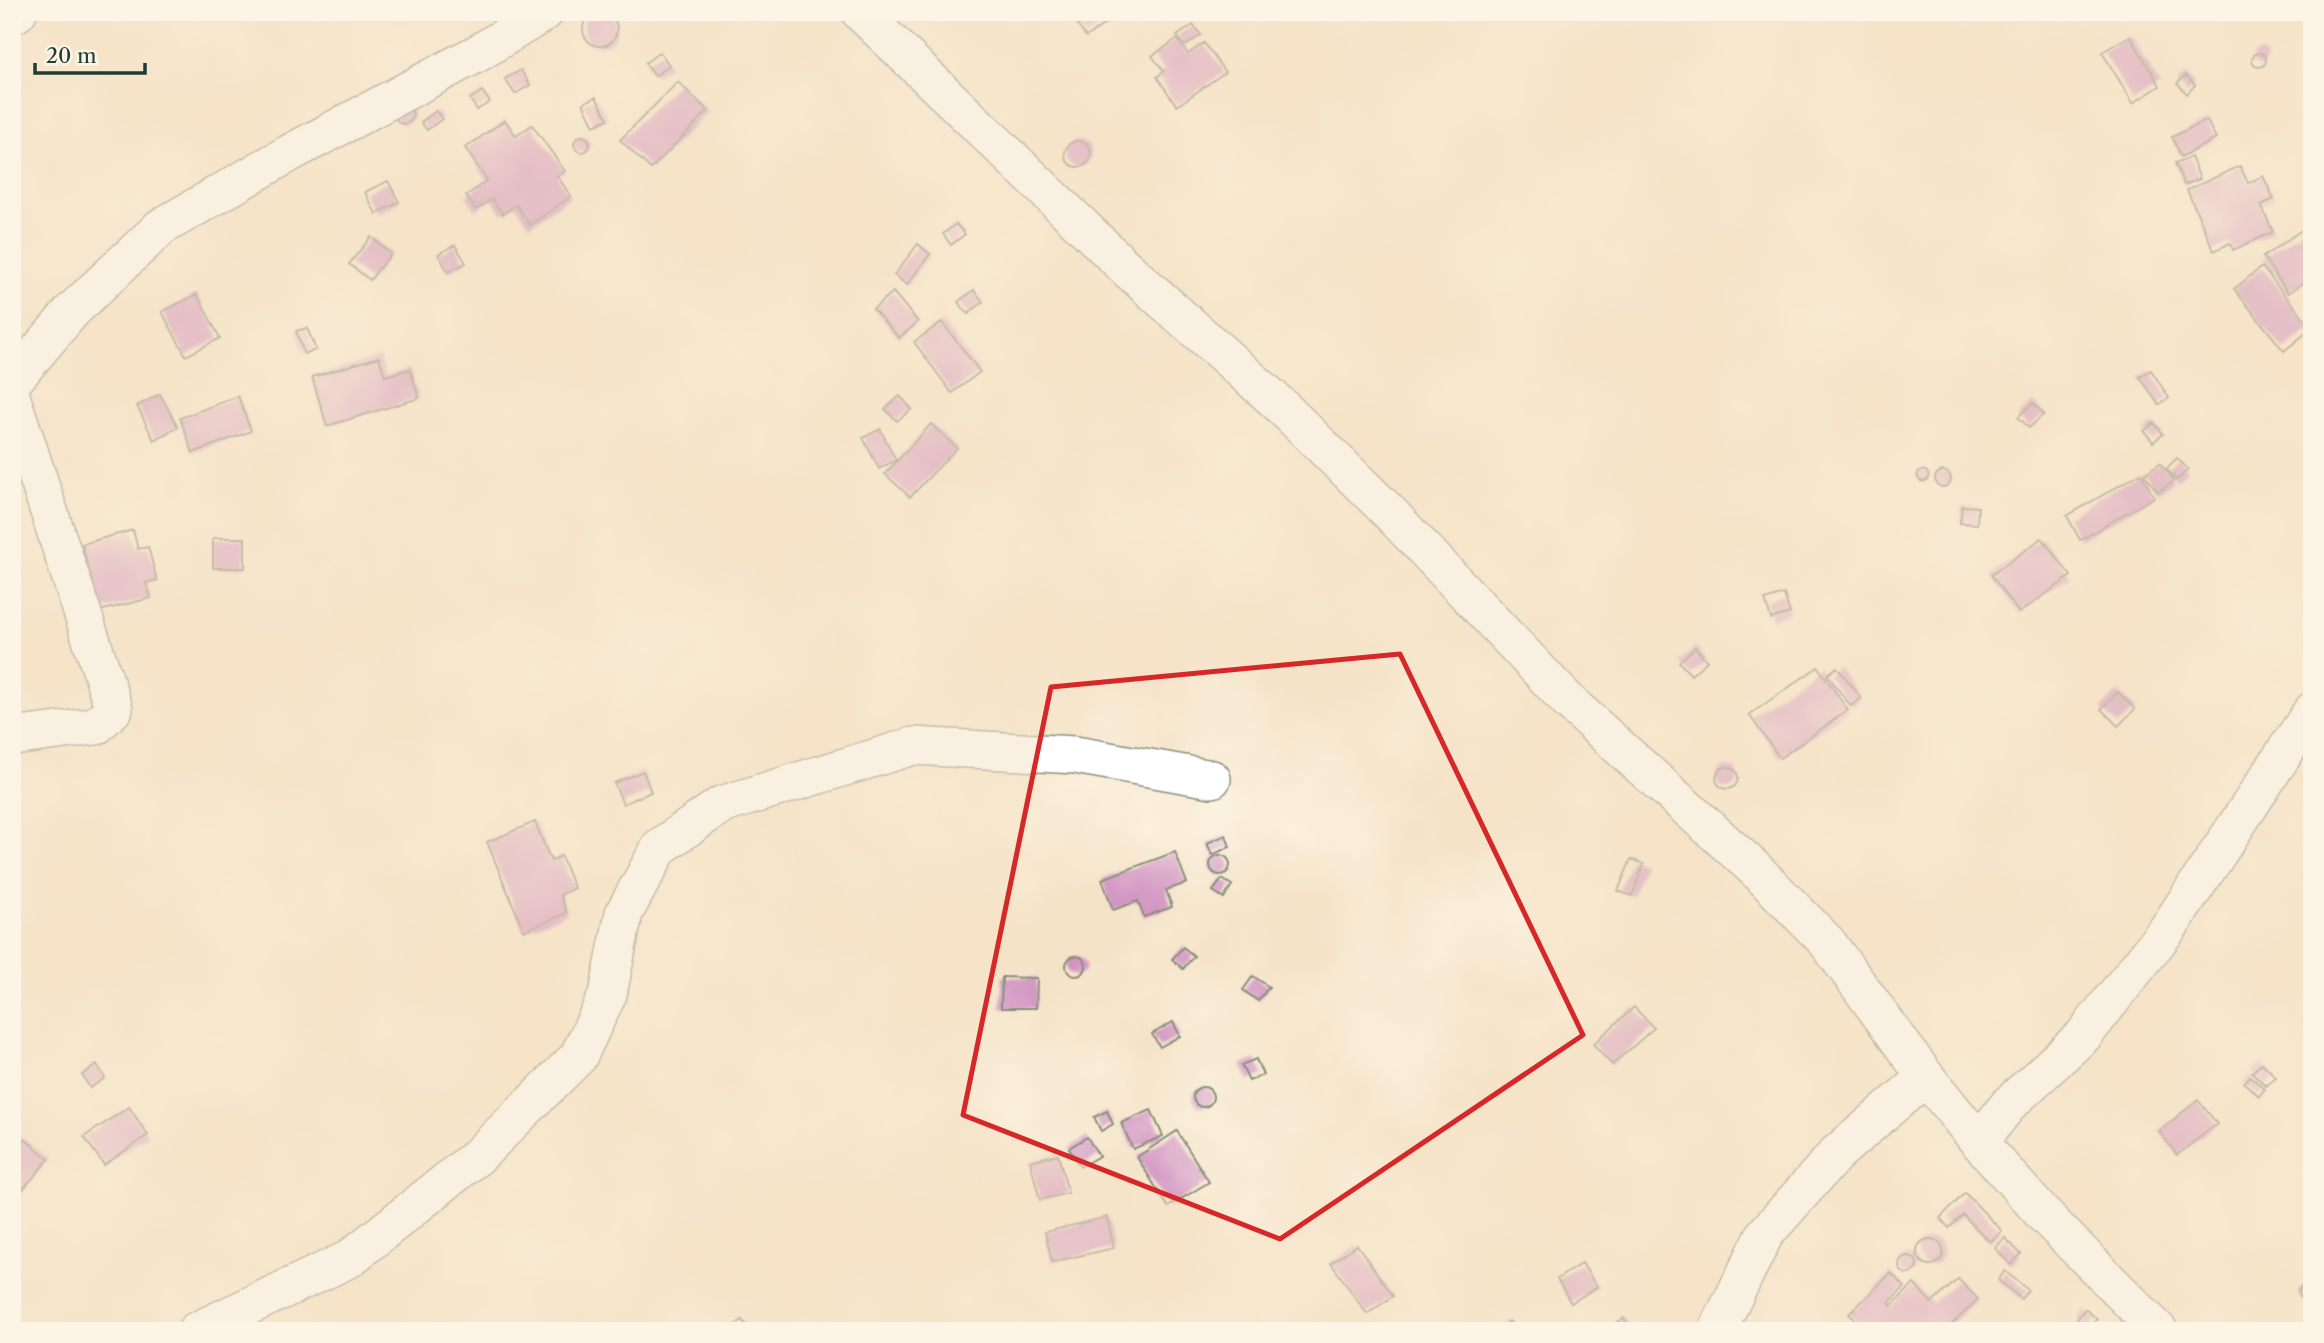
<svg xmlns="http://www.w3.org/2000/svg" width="2324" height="1343" font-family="'Libre Caslon Text',serif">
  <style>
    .building { fill: #d193c3 }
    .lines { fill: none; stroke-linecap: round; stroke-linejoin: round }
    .minor-casing { stroke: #8a907e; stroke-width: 40 }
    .minor { stroke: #fff; stroke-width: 37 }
    .marked { fill: none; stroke: #d62828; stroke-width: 5; stroke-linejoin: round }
  </style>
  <rect width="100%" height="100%" fill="#fcf5e5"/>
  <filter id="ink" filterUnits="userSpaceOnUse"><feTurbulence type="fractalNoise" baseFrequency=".0143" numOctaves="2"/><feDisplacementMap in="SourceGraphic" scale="14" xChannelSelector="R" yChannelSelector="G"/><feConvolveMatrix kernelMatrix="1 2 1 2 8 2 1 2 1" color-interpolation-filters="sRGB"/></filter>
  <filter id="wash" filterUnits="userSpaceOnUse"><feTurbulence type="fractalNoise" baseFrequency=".00686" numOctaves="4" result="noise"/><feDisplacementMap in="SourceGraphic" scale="28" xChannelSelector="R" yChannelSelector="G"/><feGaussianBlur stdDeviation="1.57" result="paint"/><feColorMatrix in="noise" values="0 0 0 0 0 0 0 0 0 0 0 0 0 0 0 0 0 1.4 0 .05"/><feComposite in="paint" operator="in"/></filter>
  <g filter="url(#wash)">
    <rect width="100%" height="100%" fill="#f5e3c8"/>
    <g id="blocks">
      <g class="building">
        <circle cx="600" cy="29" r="17"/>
        <polygon points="1095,12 1106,23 1086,37 1077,25"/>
        <polygon points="1193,25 1201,35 1185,46 1177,36"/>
        <polygon points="2130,36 2160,86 2133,103 2102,52"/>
        <polygon points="1177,39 1188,54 1204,43 1225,72 1177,106 1157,77 1164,71 1152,56"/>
        <polygon points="660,52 669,65 655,76 645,63"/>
        <circle cx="2259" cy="60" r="7"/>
        <polygon points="521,70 530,85 515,94 505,79"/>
        <polygon points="2186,75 2195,85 2187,94 2177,83"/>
        <polygon points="678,82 708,111 651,169 620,140"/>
        <polygon points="482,91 490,102 477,110 470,99"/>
        <polygon points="596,97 608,119 594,126 583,103"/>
        <circle cx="404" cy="115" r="9"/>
        <polygon points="436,111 442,119 427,130 421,122"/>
        <polygon points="505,120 516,136 532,125 565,171 557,176 571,196 530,225 516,205 503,214 492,199 476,210 466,196 487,180 465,148"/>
        <polygon points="2207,120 2216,139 2181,157 2172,137"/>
        <circle cx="582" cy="144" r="8"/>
        <circle cx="1078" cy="154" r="13"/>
        <polygon points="2191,157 2200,179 2184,185 2175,163"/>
        <polygon points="2240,166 2248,183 2263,176 2274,199 2261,205 2273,232 2233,250 2230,243 2214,251 2187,190"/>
        <polygon points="388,181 399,202 376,214 365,192"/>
        <polygon points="956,224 965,234 951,245 943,234"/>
        <polygon points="2309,225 2312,230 2312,277 2288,293 2263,257"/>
        <polygon points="371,237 391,254 370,280 349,264"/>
        <polygon points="918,244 930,254 907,285 894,275"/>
        <polygon points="455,245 466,263 448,272 438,254"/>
        <polygon points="2262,267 2312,328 2284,351 2234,289"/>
        <polygon points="974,290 983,302 968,314 958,302"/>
        <polygon points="893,292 918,322 899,338 873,309"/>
        <polygon points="197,294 220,338 186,356 162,312"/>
        <polygon points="942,322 980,372 952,393 914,342"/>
        <polygon points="307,328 316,350 304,354 296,331"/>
        <polygon points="379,357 385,376 410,369 419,398 327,426 312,377"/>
        <polygon points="2151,370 2169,398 2159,405 2140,377"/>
        <polygon points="160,394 178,427 154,440 137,406"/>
        <polygon points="238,396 251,431 193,453 180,418"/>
        <polygon points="900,396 912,409 897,421 885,409"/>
        <polygon points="2033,403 2044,414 2029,428 2018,417"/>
        <polygon points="2154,423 2163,434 2153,442 2144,431"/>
        <polygon points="931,424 957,448 910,497 885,474"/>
        <polygon points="880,429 896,460 879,469 863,438"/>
        <polygon points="2177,458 2188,469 2177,480 2166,469"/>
        <polygon points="2160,463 2174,481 2158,492 2144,474"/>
        <circle cx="1923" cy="476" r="5.5"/>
        <circle cx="1943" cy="479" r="8"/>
        <polygon points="2141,473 2154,497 2080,540 2067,516"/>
        <polygon points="1962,506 1978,507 1977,524 1960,523"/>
        <polygon points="133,530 138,549 148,547 157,580 146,583 151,598 99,611 82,544"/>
        <rect x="213" y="538" width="32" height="30"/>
        <polygon points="2042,538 2071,576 2019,613 1991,575"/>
        <polygon points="1784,594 1790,613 1771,619 1765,600"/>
        <polygon points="1695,647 1707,661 1691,675 1679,662"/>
        <polygon points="1818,667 1848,710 1780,758 1749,715"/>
        <polygon points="1837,667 1861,698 1851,706 1827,675"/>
        <polygon points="2118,692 2135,709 2118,726 2101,709"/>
        <circle cx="1727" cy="778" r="11"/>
        <polygon points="643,771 651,792 623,804 614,783"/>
        <polygon points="535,822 551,861 561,856 574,888 560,895 567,913 524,931 487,842"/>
        <polygon points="1226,835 1230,847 1212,855 1207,843"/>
        <polygon points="1175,852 1187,883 1166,890 1172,907 1144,917 1138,901 1113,910 1102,879"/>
        <circle cx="1220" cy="865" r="10"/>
        <polygon points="1631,859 1644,864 1632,896 1618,891"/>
        <polygon points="1222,879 1232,885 1224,898 1213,891"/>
        <polygon points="1183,947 1194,956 1183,969 1172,959"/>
        <circle cx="1076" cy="966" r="10"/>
        <polygon points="1253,976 1269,987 1258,1001 1243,990"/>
        <polygon points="1002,977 1037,978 1036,1008 1001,1008"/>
        <polygon points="1634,1007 1654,1028 1612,1065 1593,1044"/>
        <polygon points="1173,1022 1180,1036 1160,1047 1152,1034"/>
        <polygon points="1256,1059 1263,1075 1249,1081 1241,1065"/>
        <polygon points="2262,1063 2276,1077 2266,1086 2252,1072"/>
        <polygon points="97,1065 105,1078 90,1088 82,1075"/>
        <polygon points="2250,1076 2265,1089 2259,1096 2244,1083"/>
        <circle cx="1203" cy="1097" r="10"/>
        <polygon points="2198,1100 2217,1124 2177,1155 2159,1131"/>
        <polygon points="129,1107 148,1135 104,1165 84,1137"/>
        <polygon points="1151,1110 1163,1136 1133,1149 1121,1123"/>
        <polygon points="1107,1111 1113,1124 1101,1131 1094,1117"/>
        <polygon points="1177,1131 1209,1182 1168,1207 1137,1157"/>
        <polygon points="21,1136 49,1159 17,1196 12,1192 12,1146"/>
        <polygon points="1087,1137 1099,1156 1080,1167 1069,1148"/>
        <polygon points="1058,1154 1068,1193 1040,1200 1030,1161"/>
        <polygon points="1965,1193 2002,1231 1990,1242 1963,1215 1949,1228 1940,1218"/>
        <polygon points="1107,1217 1114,1248 1052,1262 1045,1232"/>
        <polygon points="2005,1238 2021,1254 2011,1265 1995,1248"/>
        <circle cx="1930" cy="1252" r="13"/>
        <polygon points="1357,1245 1393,1296 1367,1314 1331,1263"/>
        <circle cx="1908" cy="1265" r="9"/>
        <polygon points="1582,1263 1597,1287 1571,1303 1557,1279"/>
        <polygon points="2005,1271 2028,1290 2021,1299 1998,1280"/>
        <polygon points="1891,1273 1905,1287 1889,1303 1891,1306 1914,1284 1932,1303 1958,1279 1978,1299 1945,1331 1875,1331 1868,1323 1863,1328 1849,1314"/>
        <circle cx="2305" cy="1293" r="7"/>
        <polygon points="2085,1309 2097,1319 2088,1329 2077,1319"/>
        <polygon points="1624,1318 1632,1331 1604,1331"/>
        <polygon points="742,1320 751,1331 731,1331 730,1329"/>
        <polygon points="1509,1321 1520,1331 1500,1331"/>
        <polygon points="643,1323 649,1331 633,1331"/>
      </g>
    </g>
  </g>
  <g filter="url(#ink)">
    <use href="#blocks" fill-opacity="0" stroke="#8a907e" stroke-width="2"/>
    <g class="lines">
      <defs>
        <g id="minor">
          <polyline points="860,12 1127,269 1278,403 1391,514 1569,702 1755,869 1827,942 1926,1077 1979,1142 2041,1212 2159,1331"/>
          <polyline points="12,16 18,12"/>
          <polyline points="12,382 72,311 161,227 290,153 480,52 545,12"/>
          <polyline points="12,399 114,709 96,726 12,737"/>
          <polyline points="1979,1142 2010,1103 2084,1035 2169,927 2312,711"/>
          <polyline points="196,1331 349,1259 478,1156 578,1057 608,994 624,913 660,847 721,805 913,746 1075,755 1212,779"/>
          <polyline points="1717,1331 1765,1234 1837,1153 1926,1077"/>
        </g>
      </defs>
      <use href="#minor" class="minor-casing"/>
      <use href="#minor" class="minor"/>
    </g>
  </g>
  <path d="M0 0H2324V1343H0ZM1400,654L1583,1035L1280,1239L963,1115L1051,687Z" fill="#f5e3c8" fill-opacity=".55" fill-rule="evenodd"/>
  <path class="marked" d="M1400,654L1583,1035L1280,1239L963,1115L1051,687Z"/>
  <rect width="2324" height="1343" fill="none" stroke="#fcf5e5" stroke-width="42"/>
  <path d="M35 63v10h110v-10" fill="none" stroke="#1f3d34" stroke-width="3.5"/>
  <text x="46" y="63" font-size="21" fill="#1f3d34" stroke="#fcf5e5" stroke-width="5" paint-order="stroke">20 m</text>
</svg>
